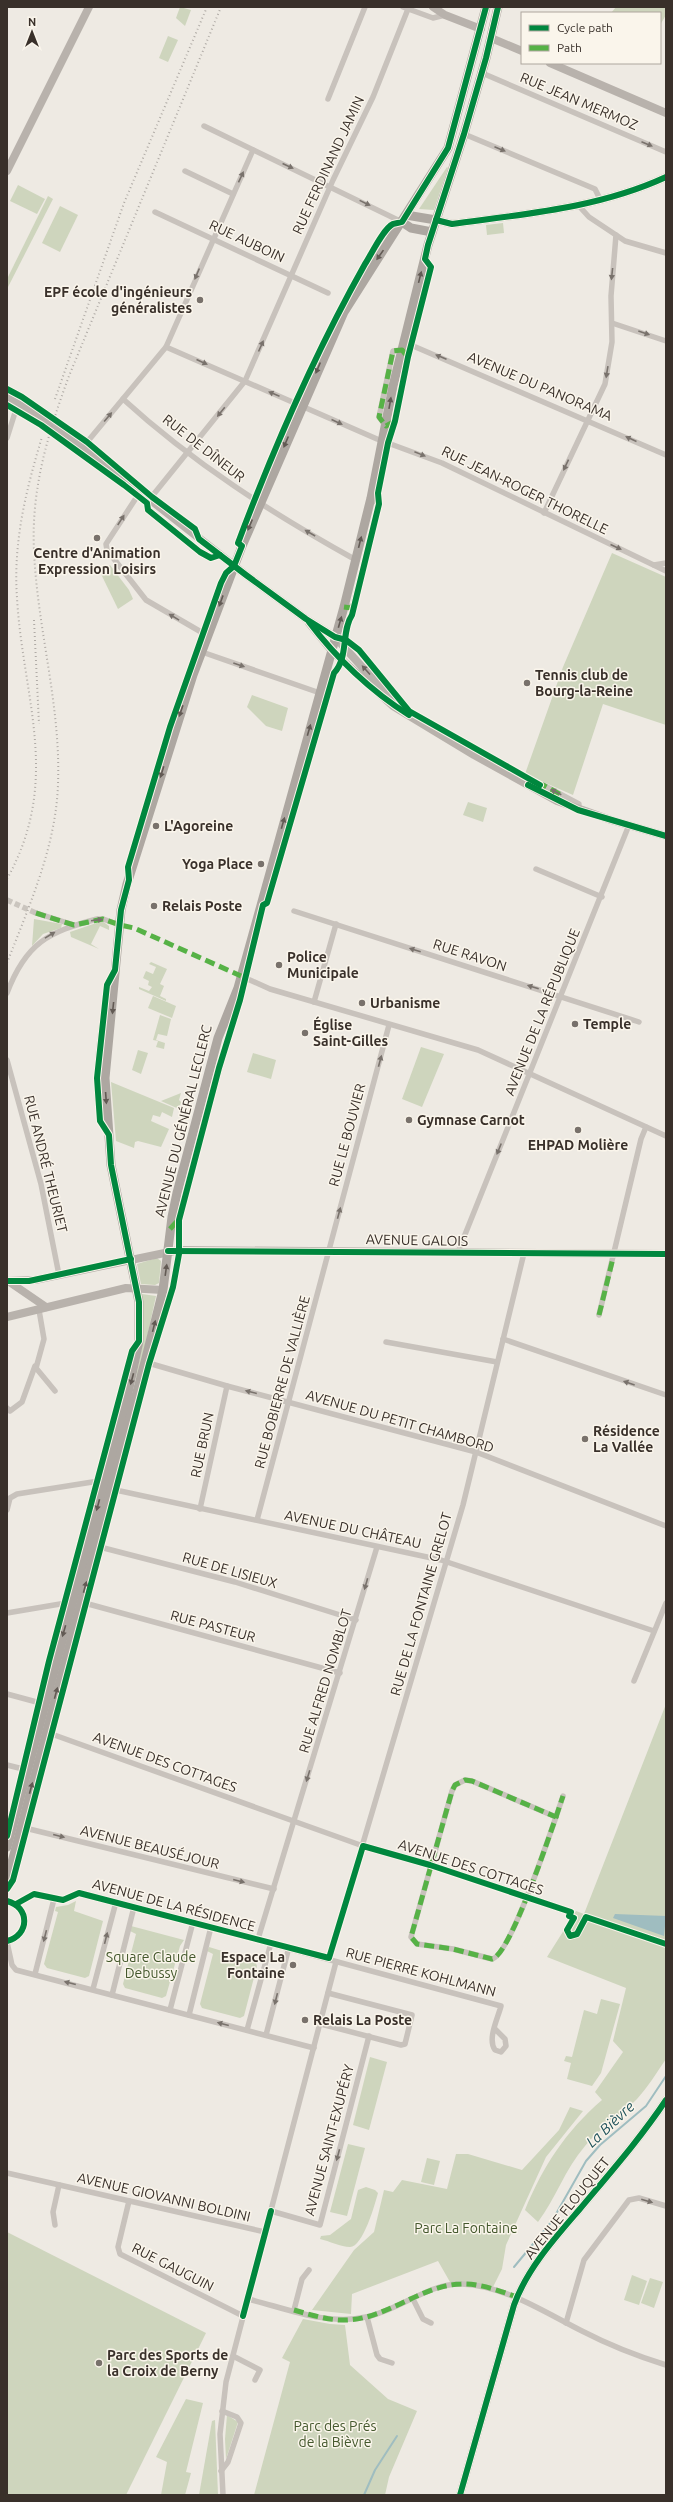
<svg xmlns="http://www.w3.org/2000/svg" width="673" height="2502" font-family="Ubuntu,sans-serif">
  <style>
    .green { fill: #ced5bd }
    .water { fill: #9fbdc0 }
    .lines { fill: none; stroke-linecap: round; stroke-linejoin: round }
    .stream { stroke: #9fbdc0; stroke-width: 2 }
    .street-tunnel { stroke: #cac5be; stroke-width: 5.5; stroke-dasharray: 5.5 3; stroke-linecap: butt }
    .street { stroke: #c8c2bc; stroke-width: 5.5 }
    .secondary { stroke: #b8b2ac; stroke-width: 8 }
    .primary { stroke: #ada7a1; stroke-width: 9 }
    .rail { stroke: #b0aba6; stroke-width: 2; stroke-dasharray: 1 3; stroke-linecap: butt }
    .quiet { stroke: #56b246; stroke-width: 5; stroke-dasharray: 10 5; stroke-linecap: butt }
    .cycleway-casing { stroke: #faf5eb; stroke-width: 8 }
    .cycleway { stroke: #00873e; stroke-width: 6 }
    .oneway { fill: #79726c }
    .oneway2 { fill: #625a54 }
    .oneway3 { fill: #6c645e }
    .poi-dot { fill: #78716b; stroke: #faf5eb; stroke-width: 1.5 }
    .labels { text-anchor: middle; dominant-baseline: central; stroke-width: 3; stroke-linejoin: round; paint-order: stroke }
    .street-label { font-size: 14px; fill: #39302a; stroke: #faf5eb }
    .poi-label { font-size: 14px; font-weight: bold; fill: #39302a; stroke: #faf5eb; text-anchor: start }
    .park-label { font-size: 14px; fill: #44582d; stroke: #faf5eb }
    .water-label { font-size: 15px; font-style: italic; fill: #1e525b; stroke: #faf5eb }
  </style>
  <rect width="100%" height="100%" fill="#eeeae3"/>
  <g class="green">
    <polygon points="180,7 191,10 185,26 176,18"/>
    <polygon points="616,7 666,7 666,15 660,25 660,13 611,13"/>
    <polygon points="168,36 178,40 168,62 159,58"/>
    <polygon points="447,167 448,168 434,210 419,209"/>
    <polygon points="18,185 45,199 37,214 10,201"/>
    <polygon points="48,196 53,199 7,289 7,279"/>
    <polygon points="60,206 78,215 60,252 42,243"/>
    <polygon points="503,223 504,233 487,235 486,225"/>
    <polygon points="612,553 666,577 666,725 603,704 573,795 525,774 563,667"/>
    <polygon points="110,565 129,590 133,599 118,609 101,574"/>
    <polygon points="252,695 288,708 282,731 266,726 247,707"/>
    <polygon points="468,802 487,808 483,822 463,815"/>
    <polygon points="34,919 62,924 61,928 43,934 32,946"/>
    <polygon points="102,921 109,926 109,930 100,926 91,944 99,949 71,937 70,932"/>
    <polygon points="151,962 167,969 160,984 164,986 160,996 166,999 166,1001 139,989 139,987 149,991 152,987 148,985 149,981 143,978 146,971 153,974 156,967 149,964"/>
    <polygon points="153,996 176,1006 172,1018 148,1008"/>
    <polygon points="160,1015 171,1019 167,1036 158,1034 156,1040 165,1043 164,1049 156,1047 158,1041 153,1040"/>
    <polygon points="421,1047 444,1054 422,1107 402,1099"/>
    <polygon points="138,1050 148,1053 141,1074 132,1070"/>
    <polygon points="253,1053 276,1060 271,1079 247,1072"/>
    <polygon points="111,1082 174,1108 172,1117 162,1112 160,1117 153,1115 151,1121 169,1129 161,1147 138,1141 135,1142 134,1148 116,1141"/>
    <polygon points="181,1093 179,1100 181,1102 179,1109 161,1101"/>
    <polygon points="157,1258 161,1261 159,1283 155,1285 141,1284 137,1264"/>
    <polygon points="142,1294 156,1296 138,1378 136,1377 142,1346"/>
    <path d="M666,1704V2059C657,2072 648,2087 637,2099C621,2116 600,2127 585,2146C565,2169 556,2198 538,2222L525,2210C543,2166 566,2131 602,2100L595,2092L623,2052L613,2041L626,1988L547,1957L576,1911L584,1914Z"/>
    <polygon points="76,1901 74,1911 103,1921 89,1976 85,1978 47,1968 44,1964 58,1912 55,1911 56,1907 68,1905"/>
    <polygon points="131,1926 184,1940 180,1946 166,1996 162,1998 125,1988 123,1984 136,1934 130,1931"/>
    <polygon points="209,1947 255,1961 257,1966 244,2016 240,2018 202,2008 200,2004 213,1954 207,1951"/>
    <polygon points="601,1999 620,2004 601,2073 592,2086 567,2079 571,2063 564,2061 566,2056 572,2057 584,2010 597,2014"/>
    <polygon points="370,2057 387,2062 369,2130 353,2125"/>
    <polygon points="570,2107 583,2111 546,2157 506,2245 502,2269 493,2287 467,2282 450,2282 438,2261 352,2294 351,2314 312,2310 354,2250 374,2232 384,2190 393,2192 402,2180 447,2189 456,2154 468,2154 522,2170 559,2130"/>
    <polygon points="348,2144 365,2148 347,2216 330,2212"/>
    <polygon points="427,2158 440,2161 434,2185 421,2182"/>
    <path d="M366,2187L375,2190L378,2193C375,2204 363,2247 350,2247C341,2247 329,2241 320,2239L321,2236L330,2235L351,2219L358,2190Z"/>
    <polygon points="7,2232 206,2333 126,2495 7,2495"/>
    <polygon points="632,2275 647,2281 639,2305 624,2300"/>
    <polygon points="650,2278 663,2282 654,2308 641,2303"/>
    <polygon points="303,2319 330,2324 345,2325 350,2365 388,2399 417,2411 389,2477 385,2495 254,2495 290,2362 282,2358"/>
    <polygon points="186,2399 203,2403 186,2472 191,2473 185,2495 161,2495 167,2462 156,2457"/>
    <polygon points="227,2415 238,2422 226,2459 225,2439"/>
    <polygon points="215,2420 218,2495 199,2495 212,2421"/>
  </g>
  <polygon class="water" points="615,1914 666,1916 664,1936 613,1918"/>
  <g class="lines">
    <g class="stream">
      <polyline points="514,2267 552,2221 586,2161 600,2145 646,2106 666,2076"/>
      <polyline points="364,2495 375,2470 397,2436"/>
    </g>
    <polyline class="street-tunnel" points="7,900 36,913"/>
    <g class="street">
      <polyline points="403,7 433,18 445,15"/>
      <polyline points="482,73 666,152"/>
      <polyline points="328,99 365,7"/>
      <polyline points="204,126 402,222"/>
      <polyline points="464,134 595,189 601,201"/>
      <polyline points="185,171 233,194"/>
      <polyline points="579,206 589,217 625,241 666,253"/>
      <polyline points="155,212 328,293"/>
      <polyline points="612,323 666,341"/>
      <polyline points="408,328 416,325 431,267 425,259"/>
      <polyline points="404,342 666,455"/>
      <polyline points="166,347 377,439 442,463 666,571"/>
      <polygon points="402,350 408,357 395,421 386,426 379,417 393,351"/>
      <path d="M123,399C193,463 273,514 356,560"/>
      <polyline points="7,438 18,403"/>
      <polyline points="83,447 166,347 253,150"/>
      <polyline points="140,492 106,544 107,550 146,600 208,636"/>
      <polyline points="149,500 245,381 333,180 373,97 408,9"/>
      <polyline points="544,513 605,384 612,342 611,296 616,235"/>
      <polyline points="654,565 666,563"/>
      <polyline points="344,607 353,606 379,504 371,498"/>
      <polyline points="202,652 320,693"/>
      <polyline points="301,759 310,758 333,677 325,674"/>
      <polyline points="532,787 543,785 579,804 578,810"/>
      <polyline points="536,869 602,897"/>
      <polyline points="262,900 269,895 303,782 297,776"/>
      <polyline points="294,911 639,1022"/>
      <polyline points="36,913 74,925"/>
      <polyline points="241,976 270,989 478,1050 666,1136"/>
      <path d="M7,993C26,943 48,932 97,919H103L120,925"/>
      <polyline points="314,1002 336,924"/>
      <polyline points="7,1060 41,1184 59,1275"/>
      <path d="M107,1133C86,1098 103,1025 107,985L113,973"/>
      <polyline points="172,1227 179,1220 231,1027 224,1021"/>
      <polyline points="458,1252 629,825"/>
      <polyline points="39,1310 44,1339 36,1368 55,1391"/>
      <polyline points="599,1315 641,1139 646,1127"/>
      <polyline points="503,1339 666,1395"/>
      <polyline points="386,1342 497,1362"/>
      <polyline points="145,1362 227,1386 476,1452 666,1526"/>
      <polyline points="7,1408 10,1411 22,1402 35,1366"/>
      <polyline points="111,1489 441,1560 654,1631"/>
      <polyline points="200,1509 227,1386"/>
      <polyline points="7,1510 10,1498 17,1494 105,1480"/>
      <polyline points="257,1520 389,1025"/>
      <polyline points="96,1546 235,1582 356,1620"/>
      <polyline points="81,1602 340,1673"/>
      <polyline points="7,1613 72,1602"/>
      <polyline points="634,1681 666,1603"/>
      <polyline points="7,1694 44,1704"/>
      <polyline points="46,1732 363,1846 430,1865 572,1913"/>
      <polyline points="7,1765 27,1770"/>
      <path d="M465,1780L472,1781L556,1817C548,1839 510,1955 492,1959L453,1949L417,1944L411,1937L452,1791L455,1785Z"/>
      <polyline points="556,1817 563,1796"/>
      <polyline points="21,1827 274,1889"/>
      <path d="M7,1901C30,1907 30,1935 7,1941"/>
      <path d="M16,1904L34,1894L63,1900L79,1893L116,1902L501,2006C498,2018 487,2039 495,2050L501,2052L506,2046L505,2039L495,2029"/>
      <polyline points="258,1939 377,1547"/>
      <polyline points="7,1942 12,1965 16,1970 314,2048"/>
      <polyline points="329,1958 463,1505 524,1253"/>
      <polyline points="35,1974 54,1899"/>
      <polyline points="93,1989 116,1902"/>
      <polyline points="112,1995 134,1907"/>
      <polyline points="170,2010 193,1922"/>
      <polyline points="189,2015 211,1927"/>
      <polyline points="321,2024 401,2045 405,2044 412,2015 328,1993"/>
      <polyline points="247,2030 271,1943"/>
      <polyline points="266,2035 289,1947"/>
      <polyline points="7,2173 265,2232"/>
      <polyline points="129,2201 118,2247 120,2254 243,2316"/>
      <polyline points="271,2211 320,2225 369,2036"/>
      <polyline points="55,2225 53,2212 59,2185"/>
      <path d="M248,2299C285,2308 327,2326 366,2317C397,2311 431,2282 462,2284C506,2286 544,2312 582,2331C609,2345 637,2356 666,2365"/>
      <polyline points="413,2299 423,2319 431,2323"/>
      <polyline points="294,2310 302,2279 309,2270"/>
      <polyline points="367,2317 377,2355 380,2359 392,2363"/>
      <polyline points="566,2323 584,2260 629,2200 639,2198 666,2206"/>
      <polyline points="233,2356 260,2370 255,2380"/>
      <polyline points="221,2471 228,2462 241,2423 237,2417 222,2411"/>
      <polyline points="223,2495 220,2434 226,2382 336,1962"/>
    </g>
    <g class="secondary">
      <polyline points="433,7 445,15 481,29"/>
      <polyline points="491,38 522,51"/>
      <polyline points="550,63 666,113"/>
      <polyline points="7,171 89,7"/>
      <path d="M436,220L452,224C525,214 599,208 666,177"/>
      <polyline points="7,398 36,414 83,447 246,575 306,619 335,637 401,710"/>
      <polyline points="309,623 332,651 393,706 474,755 557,801 611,820 666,836"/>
      <polyline points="8,1281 35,1280 179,1250 666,1254"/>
      <polyline points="8,1281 46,1307"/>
      <polyline points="7,1317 126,1288 163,1290"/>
      <path d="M460,2495L514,2305C527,2269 554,2239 579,2210C609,2174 640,2139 666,2100"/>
    </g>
    <g class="primary">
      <polyline points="406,215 436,220"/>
      <polyline points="402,222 411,228 432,232"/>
      <polyline points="7,1847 126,1402 139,1341 139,1302 111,1165 105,1078 121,910 127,884 193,675 242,546 344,312 448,148 486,7"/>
      <polyline points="7,1881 145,1362 163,1290 172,1217 177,1193 218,1038 238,988 344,607 371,498 393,386 428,245 464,134 486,58 498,7"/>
    </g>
    <g class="rail">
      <polyline points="55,399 124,203 207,7"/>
      <polyline points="34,620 39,724"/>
      <path d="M7,879C62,780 23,700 17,598C13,542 26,490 42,437"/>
      <path d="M7,963C29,906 56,847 58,784C61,705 37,628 34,550C31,489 48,433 69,376L221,7"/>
    </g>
    <g class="quiet">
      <polygon points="402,350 408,357 395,421 386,426 379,417 393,351"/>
      <polyline points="344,607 351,608 354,603"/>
      <polyline points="537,786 543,785 563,796"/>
      <polyline points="36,913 74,925 103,919 120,925 134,928 241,976"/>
      <polyline points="170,1229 179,1219"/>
      <polyline points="599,1315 614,1254"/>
      <path d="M465,1780L472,1781L556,1817C548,1839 510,1955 492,1959L453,1949L417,1944L411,1937L452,1791L455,1785Z"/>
      <polyline points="556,1817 563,1796"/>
      <path d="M294,2310C311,2315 330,2321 348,2320C388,2318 422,2285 461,2284C479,2283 500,2291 517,2297"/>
    </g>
    <defs>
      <g id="cycleway">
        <path d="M436,220L452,224C525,214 599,208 666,177"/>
        <polyline points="7,389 22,397 87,442 152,497 195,529 199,539 246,575 306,619 335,637 346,640 359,650 409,711 540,785"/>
        <polyline points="7,405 41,425 124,485 147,503 148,510 200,552 211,558 220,555"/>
        <path d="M309,622C336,658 372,692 409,715"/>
        <polyline points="528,785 578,810 666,836"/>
        <polyline points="168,1251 666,1254"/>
        <polyline points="8,1281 29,1281 131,1259"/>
        <path d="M7,1836L49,1661L132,1351L139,1341V1302L111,1165L109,1135L100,1121L97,1078L107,985L115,970L121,910L129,880L128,867L170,727L221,583L226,573L234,566L242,546L238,543C274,447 315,353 365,264C371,255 383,229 393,224C395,223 399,223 402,222L448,148L486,7"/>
        <path d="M7,1889L13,1880L149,1364L173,1287L179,1254V1220L219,1068L240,1000L263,905L267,903L334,673C349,657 341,631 352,615L379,504L378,493L388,443L395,421L408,357L431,267L425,259L428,245L464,134L486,58L498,7"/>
        <path d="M7,1901C30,1907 30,1935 7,1941"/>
        <polyline points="16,1904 34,1894 63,1900 79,1893 329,1958 363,1846 430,1865 571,1912 569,1916 574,1918 567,1930 570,1936 577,1934 586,1917 666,1944"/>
        <polyline points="243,2316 271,2211"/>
        <path d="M460,2495L514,2305C527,2269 554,2239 579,2210C609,2174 640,2139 666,2100"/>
      </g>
    </defs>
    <use href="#cycleway" class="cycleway-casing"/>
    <use href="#cycleway" class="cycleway"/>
  </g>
  <defs><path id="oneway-solid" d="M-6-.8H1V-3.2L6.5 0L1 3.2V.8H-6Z"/></defs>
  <g class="oneway">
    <use href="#oneway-solid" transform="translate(647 144) rotate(23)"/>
    <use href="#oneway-solid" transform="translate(500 149) rotate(23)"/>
    <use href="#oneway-solid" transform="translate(288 166) rotate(25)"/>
    <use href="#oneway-solid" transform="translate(241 177) rotate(-65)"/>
    <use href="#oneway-solid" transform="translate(365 203) rotate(26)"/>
    <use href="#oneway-solid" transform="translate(197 274) rotate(113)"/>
    <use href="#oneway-solid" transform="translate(612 274) rotate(96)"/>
    <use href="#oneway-solid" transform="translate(644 333) rotate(19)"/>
    <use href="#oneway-solid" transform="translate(261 346) rotate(-66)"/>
    <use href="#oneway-solid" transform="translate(441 357) rotate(-157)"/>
    <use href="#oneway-solid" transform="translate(202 362) rotate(24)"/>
    <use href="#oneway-solid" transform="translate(607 372) rotate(99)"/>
    <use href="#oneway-solid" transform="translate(274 394) rotate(-157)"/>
    <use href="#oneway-solid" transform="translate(221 412) rotate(129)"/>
    <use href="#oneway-solid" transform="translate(108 417) rotate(-50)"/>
    <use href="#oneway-solid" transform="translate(337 422) rotate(24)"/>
    <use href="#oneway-solid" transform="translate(631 439) rotate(-156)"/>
    <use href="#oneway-solid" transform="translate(420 454) rotate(22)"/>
    <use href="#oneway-solid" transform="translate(566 465) rotate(115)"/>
    <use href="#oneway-solid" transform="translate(121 520) rotate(-57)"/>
    <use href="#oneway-solid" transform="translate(310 533) rotate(-150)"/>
    <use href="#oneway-solid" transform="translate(616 547) rotate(24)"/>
    <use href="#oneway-solid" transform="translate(174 617) rotate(-149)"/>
    <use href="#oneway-solid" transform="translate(239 665) rotate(19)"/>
    <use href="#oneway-solid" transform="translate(556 792) rotate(-153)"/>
    <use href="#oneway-solid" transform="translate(97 920) rotate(-7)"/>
    <use href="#oneway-solid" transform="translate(50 935) rotate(-31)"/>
    <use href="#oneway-solid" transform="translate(415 950) rotate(-162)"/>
    <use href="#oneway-solid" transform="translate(533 987) rotate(-162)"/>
    <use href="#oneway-solid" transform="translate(380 1061) rotate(-75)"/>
    <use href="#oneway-solid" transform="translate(499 1149) rotate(112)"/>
    <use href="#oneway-solid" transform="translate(339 1213) rotate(-75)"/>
    <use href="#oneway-solid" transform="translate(629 1383) rotate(-161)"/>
    <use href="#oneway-solid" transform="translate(251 1392) rotate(-166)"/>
    <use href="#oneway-solid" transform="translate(366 1584) rotate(106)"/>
    <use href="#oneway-solid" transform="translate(308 1776) rotate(107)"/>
    <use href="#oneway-solid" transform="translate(59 1836) rotate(14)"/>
    <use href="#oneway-solid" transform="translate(239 1881) rotate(14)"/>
    <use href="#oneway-solid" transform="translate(45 1936) rotate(104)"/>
    <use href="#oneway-solid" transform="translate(106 1938) rotate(-76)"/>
    <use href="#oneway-solid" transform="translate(70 1983) rotate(-166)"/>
    <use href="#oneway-solid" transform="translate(276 1999) rotate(104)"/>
    <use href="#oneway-solid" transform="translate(223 2024) rotate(-165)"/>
    <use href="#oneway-solid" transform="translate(338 2155) rotate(105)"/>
    <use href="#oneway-solid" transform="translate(647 2201) rotate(16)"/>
  </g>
  <g class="oneway2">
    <use href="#oneway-solid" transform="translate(380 255) rotate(125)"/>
    <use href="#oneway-solid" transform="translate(420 277) rotate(-76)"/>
    <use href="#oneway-solid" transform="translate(318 368) rotate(113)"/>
    <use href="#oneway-solid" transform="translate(390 403) rotate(-80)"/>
    <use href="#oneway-solid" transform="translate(286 442) rotate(113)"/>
    <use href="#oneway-solid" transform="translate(250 525) rotate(113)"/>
    <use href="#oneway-solid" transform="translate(360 542) rotate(-76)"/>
    <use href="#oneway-solid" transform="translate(221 601) rotate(110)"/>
    <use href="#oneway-solid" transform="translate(340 622) rotate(-74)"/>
    <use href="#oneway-solid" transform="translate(181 711) rotate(109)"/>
    <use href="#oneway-solid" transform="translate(309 730) rotate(-74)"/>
    <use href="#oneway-solid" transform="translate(162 772) rotate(107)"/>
    <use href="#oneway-solid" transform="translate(283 823) rotate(-74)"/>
    <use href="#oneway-solid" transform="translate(113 1008) rotate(96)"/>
    <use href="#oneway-solid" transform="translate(106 1098) rotate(86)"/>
    <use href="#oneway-solid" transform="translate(166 1270) rotate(-82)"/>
    <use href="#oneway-solid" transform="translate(154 1326) rotate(-76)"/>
    <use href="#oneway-solid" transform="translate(132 1379) rotate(105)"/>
    <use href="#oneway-solid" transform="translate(98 1505) rotate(105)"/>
    <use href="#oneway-solid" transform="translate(85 1587) rotate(-75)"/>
    <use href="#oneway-solid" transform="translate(64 1631) rotate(106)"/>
    <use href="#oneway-solid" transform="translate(56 1693) rotate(-75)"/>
    <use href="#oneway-solid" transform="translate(31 1788) rotate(-75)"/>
  </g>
  <use class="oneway3" href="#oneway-solid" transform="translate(366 670) rotate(-132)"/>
  <g class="poi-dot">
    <circle cx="200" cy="300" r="4"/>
    <circle cx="97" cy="538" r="4"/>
    <circle cx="527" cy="683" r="4"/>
    <circle cx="156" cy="826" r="4"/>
    <circle cx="261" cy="864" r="4"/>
    <circle cx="154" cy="906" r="4"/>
    <circle cx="279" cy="965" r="4"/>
    <circle cx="362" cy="1003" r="4"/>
    <circle cx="575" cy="1024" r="4"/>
    <circle cx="305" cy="1033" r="4"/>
    <circle cx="409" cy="1120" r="4"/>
    <circle cx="578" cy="1130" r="4"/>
    <circle cx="585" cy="1439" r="4"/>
    <circle cx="293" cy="1965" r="4"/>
    <circle cx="305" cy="2020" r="4"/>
    <circle cx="99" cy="2363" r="4"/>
  </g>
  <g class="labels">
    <g class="street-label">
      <text transform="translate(579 101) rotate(23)">RUE JEAN MERMOZ</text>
      <text transform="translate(328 165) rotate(-65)">RUE FERDINAND JAMIN</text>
      <text transform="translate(247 241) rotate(25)">RUE AUBOIN</text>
      <text transform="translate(540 386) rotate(23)">AVENUE DU PANORAMA</text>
      <text transform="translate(204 448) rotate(38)">RUE DE DÎNEUR</text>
      <text transform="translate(525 490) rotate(26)">RUE JEAN-ROGER THORELLE</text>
      <text transform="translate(470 955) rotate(18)">RUE RAVON</text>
      <text transform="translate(542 1012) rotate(-68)">AVENUE DE LA RÉPUBLIQUE</text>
      <text transform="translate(183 1121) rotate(-76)">AVENUE DU GÉNÉRAL LECLERC</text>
      <text transform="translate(347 1135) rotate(-75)">RUE LE BOUVIER</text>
      <text transform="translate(46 1164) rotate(76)">RUE ANDRÉ THEURIET</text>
      <text transform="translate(417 1240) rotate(1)">AVENUE GALOIS</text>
      <text transform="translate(282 1382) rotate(-75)">RUE BOBIERRE DE VALLIÈRE</text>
      <text transform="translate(400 1421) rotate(16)">AVENUE DU PETIT CHAMBORD</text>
      <text transform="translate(202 1445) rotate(-78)">RUE BRUN</text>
      <text transform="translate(353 1529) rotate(12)">AVENUE DU CHÂTEAU</text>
      <text transform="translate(230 1570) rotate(16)">RUE DE LISIEUX</text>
      <text transform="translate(421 1604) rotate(-74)">RUE DE LA FONTAINE GRELOT</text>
      <text transform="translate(213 1626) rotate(15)">RUE PASTEUR</text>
      <text transform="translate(325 1681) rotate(-73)">RUE ALFRED NOMBLOT</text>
      <text transform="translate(165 1762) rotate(20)">AVENUE DES COTTAGES</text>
      <text transform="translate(150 1847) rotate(14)">AVENUE BEAUSÉJOUR</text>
      <text transform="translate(471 1867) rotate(18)">AVENUE DES COTTAGES</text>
      <text transform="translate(174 1905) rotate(15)">AVENUE DE LA RÉSIDENCE</text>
      <text transform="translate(421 1972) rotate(15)">RUE PIERRE KOHLMANN</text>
      <text transform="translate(329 2140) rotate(-75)">AVENUE SAINT-EXUPÉRY</text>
      <text transform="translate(164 2197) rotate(13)">AVENUE GIOVANNI BOLDINI</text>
      <text transform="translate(567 2208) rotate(-51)">AVENUE FLOUQUET</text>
      <text transform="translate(173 2267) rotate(27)">RUE GAUGUIN</text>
    </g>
    <g class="poi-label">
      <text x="192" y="292" text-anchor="end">EPF école d'ingénieurs<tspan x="192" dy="16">généralistes</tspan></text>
      <text x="97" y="553" text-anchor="middle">Centre d'Animation<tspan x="97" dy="16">Expression Loisirs</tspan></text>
      <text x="535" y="675">Tennis club de<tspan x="535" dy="16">Bourg-la-Reine</tspan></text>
      <text x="164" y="826">L'Agoreine</text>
      <text x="253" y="864" text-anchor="end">Yoga Place</text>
      <text x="162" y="906">Relais Poste</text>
      <text x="287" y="957">Police<tspan x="287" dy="16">Municipale</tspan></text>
      <text x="370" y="1003">Urbanisme</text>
      <text x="583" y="1024">Temple</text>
      <text x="313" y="1025">Église<tspan x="313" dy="16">Saint-Gilles</tspan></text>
      <text x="417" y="1120">Gymnase Carnot</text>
      <text x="578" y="1145" text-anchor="middle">EHPAD Molière</text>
      <text x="593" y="1431">Résidence<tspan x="593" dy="16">La Vallée</tspan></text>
      <text x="285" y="1957" text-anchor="end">Espace La<tspan x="285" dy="16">Fontaine</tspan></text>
      <text x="313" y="2020">Relais La Poste</text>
      <text x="107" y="2355">Parc des Sports de<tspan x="107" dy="16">la Croix de Berny</tspan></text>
    </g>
    <g class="park-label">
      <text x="151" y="1957">Square Claude<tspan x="151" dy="16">Debussy</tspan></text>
      <text x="466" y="2228">Parc La Fontaine</text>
      <text x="335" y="2426">Parc des Prés<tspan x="335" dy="16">de la Bièvre</tspan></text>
    </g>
    <g class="water-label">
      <text transform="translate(610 2124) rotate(-43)">La Bièvre</text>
    </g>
  </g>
  <rect width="673" height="2502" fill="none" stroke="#39302a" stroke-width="16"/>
  <rect x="521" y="12" width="140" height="52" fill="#faf5eb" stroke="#ada69e"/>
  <rect x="529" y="25" width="20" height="6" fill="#00873e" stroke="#ada69e"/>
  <text x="557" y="32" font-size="12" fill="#39302a">Cycle path</text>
  <rect x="529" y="45" width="20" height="6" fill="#56b246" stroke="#ada69e"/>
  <text x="557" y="52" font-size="12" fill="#39302a">Path</text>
  <g transform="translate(32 32)" stroke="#faf5eb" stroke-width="3" paint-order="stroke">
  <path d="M0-3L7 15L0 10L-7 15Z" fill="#39302a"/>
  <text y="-6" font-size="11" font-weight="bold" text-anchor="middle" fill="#39302a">N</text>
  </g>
</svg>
